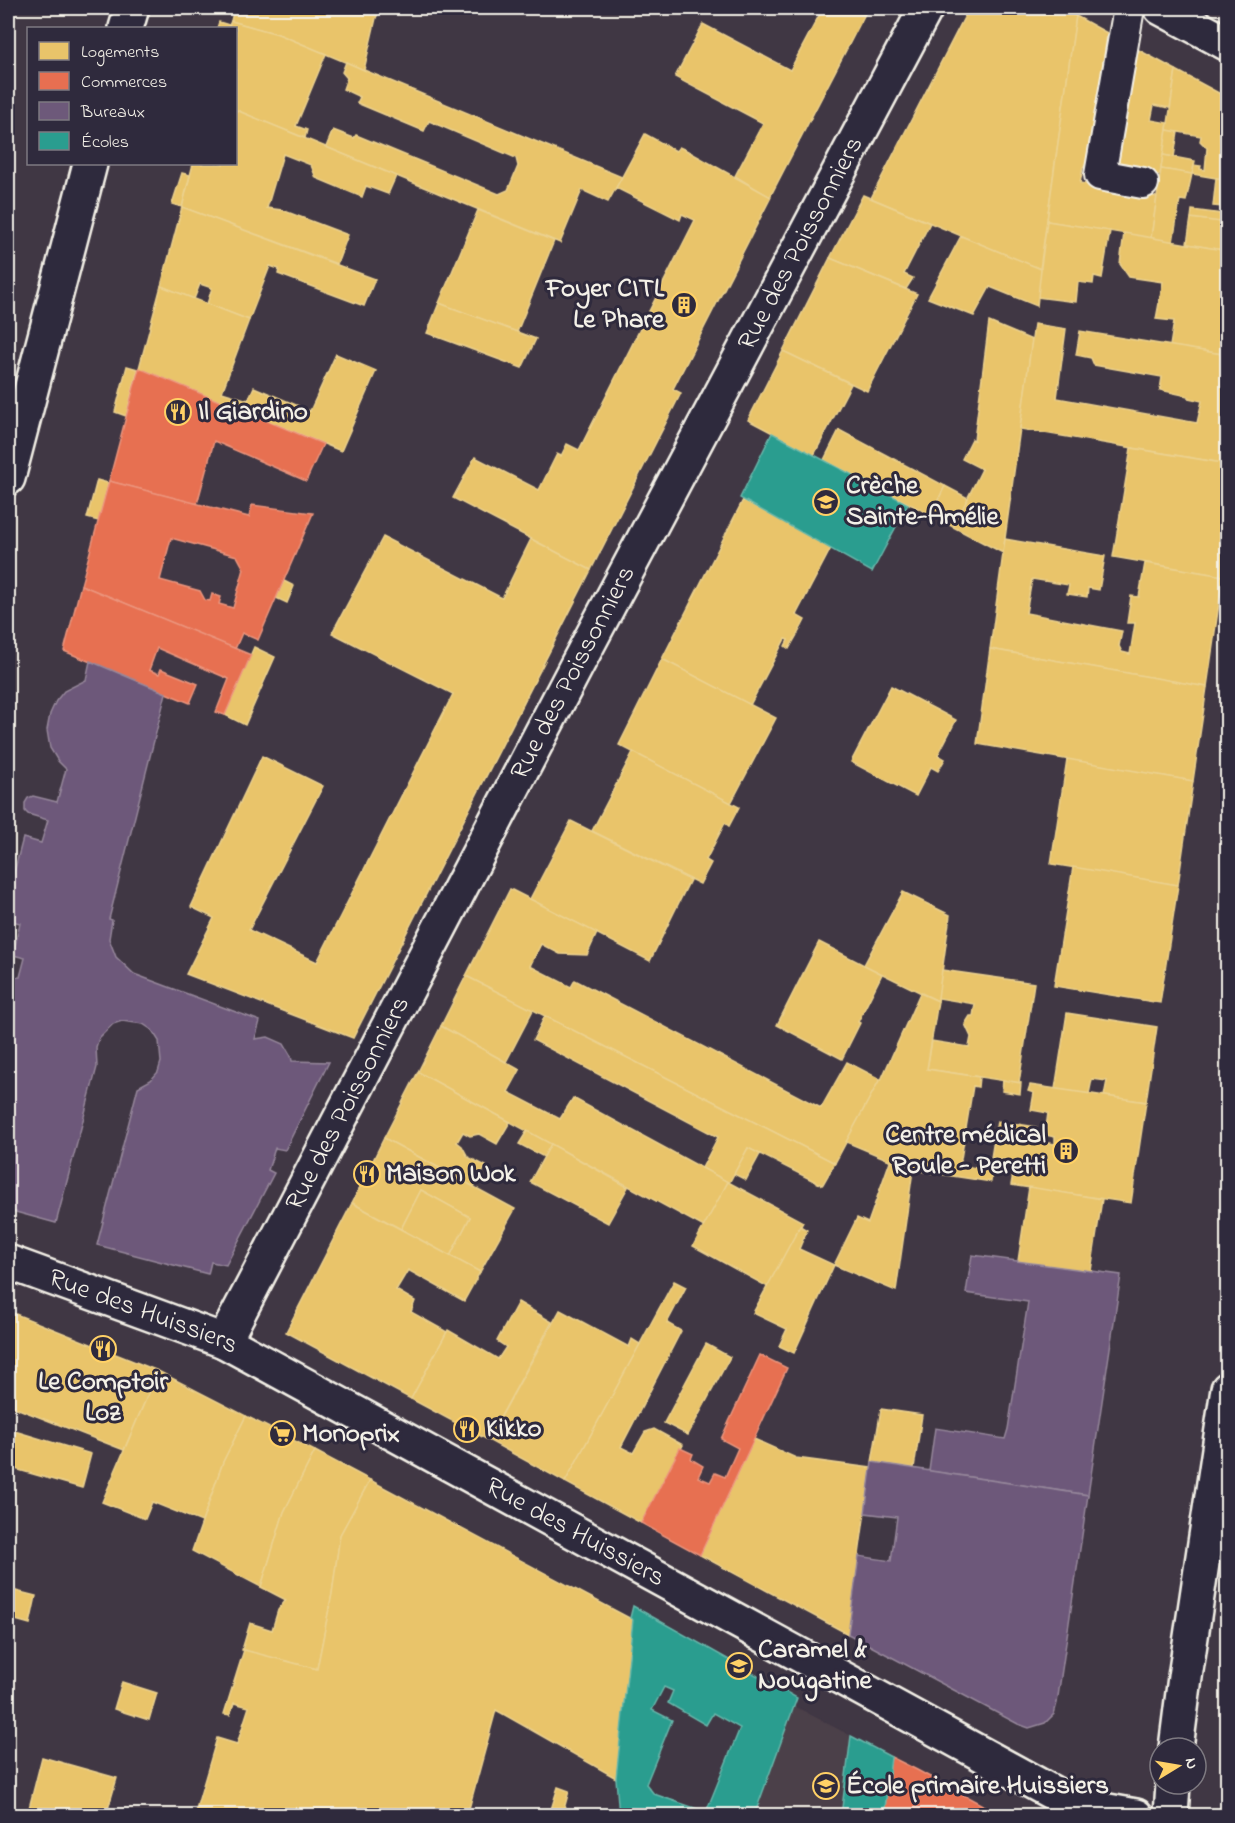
<svg xmlns="http://www.w3.org/2000/svg" width="1235" height="1823" font-family="'Indie Flower',sans-serif">
  <style>
    .built { fill: #4c4049 }
    .homes { fill: #e9c46a; stroke: #ecd290; stroke-width: 1.5 }
    .shops { fill: #e76f51; stroke: #eb967e; stroke-width: 1.5; fill-rule: evenodd }
    .offices { fill: #6d597a; stroke: #96879b; stroke-width: 1.5 }
    .schools { fill: #2a9d8f; stroke: #67b6aa; stroke-width: 1.5; fill-rule: evenodd }
    .lines { fill: none; stroke-linecap: round; stroke-linejoin: round }
    .service-casing { stroke: #f4f1e8; stroke-width: 34 }
    .minor-casing { stroke: #f4f1e8; stroke-width: 38 }
    .service { stroke: #2f2a3d; stroke-width: 30 }
    .minor { stroke: #2f2a3d; stroke-width: 33 }
    .labels { text-anchor: middle; dominant-baseline: central; stroke-width: 6; stroke-linejoin: round; paint-order: stroke }
    .street-label { font-size: 27px; fill: #f4f1e8; stroke: #2f2a3d }
    .poi-label { font-size: 27px; font-weight: bold; fill: #f4f1e8; stroke: #2f2a3d; text-anchor: start }
  </style>
  <rect width="100%" height="100%" fill="#403744"/>
  <filter id="ink" filterUnits="userSpaceOnUse"><feTurbulence type="fractalNoise" baseFrequency=".0167" numOctaves="2"/><feDisplacementMap in="SourceGraphic" scale="12" xChannelSelector="R" yChannelSelector="G"/><feConvolveMatrix kernelMatrix="1 2 1 2 8 2 1 2 1" color-interpolation-filters="sRGB"/></filter>
  <g filter="url(#ink)">
    <polygon class="built" points="794,1706 891,1757 884,1815 754,1816"/>
    <g class="homes">
      <polygon points="234,8 381,8 376,18 364,70 278,34 231,21"/>
      <polygon points="823,8 862,8 867,10 770,197 735,176 763,123 675,77 703,24 790,70"/>
      <polygon points="969,8 1060,8 1076,16 1040,269 871,198"/>
      <polygon points="1076,16 1107,33 1091,157 1083,168 1080,183 1157,197 1151,238 1047,221"/>
      <polygon points="231,21 278,34 326,54 296,126 307,130 305,138 236,110 236,28 228,28"/>
      <polygon points="219,22 229,25 228,28 217,28"/>
      <polygon points="1135,48 1176,70 1170,108 1154,105 1151,120 1168,123 1160,175 1127,171 1115,161"/>
      <polygon points="346,62 364,70 622,177 608,202 582,190 560,243 326,147 333,130 354,138 356,135 499,194 508,190 518,166 516,158 429,121 424,131 357,103 360,97 343,89 347,78 342,72"/>
      <polygon points="1176,70 1228,98 1228,180 1192,174 1194,165 1201,166 1200,169 1205,170 1207,148 1200,141 1201,136 1167,130"/>
      <polygon points="236,110 396,176 388,194 366,186 362,197 316,178 311,165 283,154 267,208 282,210 348,235 337,264 182,207 193,164 236,164"/>
      <polygon points="1167,130 1178,132 1174,157 1163,155"/>
      <polygon points="645,134 676,151 679,147 686,150 771,197 673,389 681,393 591,570 453,498 475,457 539,490 557,454 561,456 567,444 579,450 695,220 682,214 680,220 616,188"/>
      <polygon points="1163,155 1195,161 1192,174 1161,169"/>
      <polygon points="1161,169 1192,174 1186,201 1180,200 1173,242 1151,238"/>
      <polygon points="182,173 190,175 182,207 172,204"/>
      <polygon points="1216,178 1228,180 1228,251 1187,244 1191,218 1221,222 1224,207 1213,206"/>
      <polygon points="863,195 930,223 904,274 913,278 906,289 830,258"/>
      <polygon points="182,207 375,279 364,306 278,274 279,269 270,266 249,320 207,304 212,288 200,284 194,299 161,286"/>
      <polygon points="478,210 554,241 517,332 439,303"/>
      <polygon points="1192,210 1222,214 1221,222 1191,218"/>
      <polygon points="1047,221 1110,231 1102,278 1094,276 1093,284 1078,282 1076,302 1037,297"/>
      <polygon points="1124,233 1228,251 1228,355 1170,346 1174,321 1156,319 1163,282 1129,277 1120,264"/>
      <polygon points="961,236 1041,269 1037,306 990,287 974,316 928,298"/>
      <polygon points="830,258 917,294 867,391 783,351"/>
      <polygon points="161,286 249,320 222,392 248,400 254,387 310,411 336,354 376,371 341,451 139,368"/>
      <polygon points="439,303 536,339 522,368 427,333"/>
      <polygon points="989,322 1032,340 1003,553 953,527 982,469 962,459 972,439 974,440"/>
      <polygon points="1034,324 1066,329 1057,398 1197,423 1202,401 1188,398 1188,396 1160,390 1162,377 1094,365 1091,358 1076,355 1080,331 1228,355 1228,464 1020,429"/>
      <polygon points="783,351 851,384 814,455 748,420"/>
      <polygon points="127,366 138,369 126,416 115,412"/>
      <polygon points="839,430 945,486 931,515 824,460"/>
      <polygon points="1131,448 1228,464 1228,546 1223,576 1113,557"/>
      <polygon points="97,480 108,483 99,521 87,518"/>
      <polygon points="945,486 968,498 953,527 931,515"/>
      <polygon points="743,500 831,548 796,615 805,620 802,626 789,649 785,646 788,640 785,639 750,705 662,659"/>
      <polygon points="383,537 502,598 531,539 591,570 353,1038 186,974 214,918 191,907 262,756 323,786 249,930 317,962 453,694 332,633"/>
      <polygon points="1005,539 1105,556 1099,590 1088,588 1087,597 1067,594 1069,585 1032,579 1026,613 1122,631 1119,646 1122,652 1130,654 1135,623 1127,623 1131,596 1139,597 1145,563 1223,576 1207,687 990,649"/>
      <polygon points="284,581 294,586 287,603 276,598"/>
      <polygon points="254,647 275,657 245,725 225,715"/>
      <polygon points="990,649 1207,687 1193,781 977,744"/>
      <polygon points="662,659 776,718 731,803 619,745"/>
      <polygon points="891,686 956,720 938,755 945,759 938,771 931,767 916,796 851,762"/>
      <polygon points="633,752 739,807 729,826 725,823 706,860 711,863 700,884 592,831"/>
      <polygon points="1067,759 1193,781 1178,885 1051,864"/>
      <polygon points="571,821 690,880 650,961 530,899"/>
      <polygon points="1073,867 1178,885 1160,1003 1054,986"/>
      <polygon points="510,889 597,933 587,955 560,954 541,944 530,966 571,987 575,980 821,1108 847,1062 880,1079 835,1163 466,976"/>
      <polygon points="903,892 950,915 938,1001 864,965"/>
      <polygon points="819,942 882,974 858,1022 860,1023 842,1059 777,1025"/>
      <polygon points="942,970 1034,983 1019,1083 927,1069 932,1041 969,1047 971,1037 965,1024 970,1016 973,1016 975,1004 938,998"/>
      <polygon points="466,976 533,1010 506,1062 441,1026"/>
      <polygon points="920,993 938,1001 927,1069 979,1077 978,1087 973,1086 960,1165 992,1171 991,1182 913,1170 846,1142 880,1079 881,1080"/>
      <polygon points="1067,1013 1157,1027 1146,1102 1104,1096 1107,1081 1092,1079 1089,1094 1055,1089"/>
      <polygon points="545,1016 835,1163 823,1184 822,1185 748,1148 729,1183 702,1168 718,1137 533,1040"/>
      <polygon points="441,1026 520,1070 508,1092 560,1119 573,1098 728,1182 704,1227 418,1072"/>
      <polygon points="418,1072 510,1122 497,1144 479,1134 470,1136 463,1132 457,1142 462,1146 468,1157 486,1166 474,1187 384,1138"/>
      <polygon points="1003,1080 1021,1083 1020,1094 1002,1091"/>
      <polygon points="1030,1085 1146,1102 1131,1203 1011,1185 1015,1162 991,1158 997,1121 1036,1127 1034,1140 1055,1144 1055,1137 1045,1135 1048,1113 1031,1110 1034,1093 1028,1091"/>
      <polygon points="527,1131 551,1144 544,1157 519,1144"/>
      <polygon points="384,1138 515,1209 480,1272 450,1256 470,1217 421,1190 401,1229 352,1203"/>
      <polygon points="551,1144 628,1187 608,1223 530,1182"/>
      <polygon points="748,1148 760,1154 746,1180 734,1174"/>
      <polygon points="890,1161 913,1170 896,1291 834,1265 857,1218 868,1223"/>
      <polygon points="728,1182 803,1222 768,1287 693,1246"/>
      <polygon points="1029,1187 1102,1199 1091,1271 1018,1261"/>
      <polygon points="421,1190 470,1217 450,1256 401,1229"/>
      <polygon points="352,1203 480,1272 464,1301 408,1270 396,1290 415,1301 411,1312 447,1332 411,1399 286,1332"/>
      <polygon points="800,1226 807,1230 799,1249 834,1265 794,1353 779,1346 787,1329 753,1313"/>
      <polygon points="674,1281 686,1287 667,1323 681,1331 621,1447 633,1453 645,1432 654,1429 683,1445 641,1523 565,1482"/>
      <polygon points="518,1302 552,1322 488,1440 411,1399 448,1330 498,1359 506,1347 497,1341"/>
      <polygon points="560,1310 629,1347 632,1339 640,1344 565,1482 488,1440"/>
      <polygon points="8,1311 158,1371 124,1450 8,1405"/>
      <polygon points="706,1344 730,1357 688,1435 664,1423"/>
      <polygon points="158,1371 246,1416 223,1462 202,1522 152,1502 145,1519 102,1502"/>
      <polygon points="881,1409 922,1415 914,1468 872,1462"/>
      <polygon points="246,1416 315,1451 284,1512 261,1587 192,1551 223,1462"/>
      <polygon points="8,1429 91,1454 82,1488 8,1467"/>
      <polygon points="754,1439 796,1458 871,1468 848,1634 700,1555"/>
      <polygon points="315,1451 370,1480 340,1535 332,1594 317,1669 242,1650 250,1623 272,1630 278,1610 286,1600 261,1587 284,1512"/>
      <polygon points="370,1480 633,1620 616,1778 496,1710 467,1816 194,1816 217,1738 237,1744 249,1707 234,1703 230,1715 224,1714 244,1650 317,1669 332,1594 340,1535"/>
      <polygon points="8,1589 36,1596 30,1624 8,1618"/>
      <polygon points="122,1682 157,1693 149,1720 114,1709"/>
      <polygon points="42,1757 117,1778 106,1816 27,1816"/>
      <polygon points="558,1787 569,1791 562,1816 549,1816"/>
    </g>
    <g class="shops">
      <polygon points="139,368 323,444 306,481 214,441 197,504 109,481"/>
      <path d="M109,481L249,517L252,505L313,513L258,640L242,633L235,649L81,585ZM171,538L237,556L244,569L233,608L219,604L221,597L212,594L210,601L205,600L200,591L160,580Z"/>
      <polygon points="81,585 251,655 225,715 216,712 229,679 157,648 149,670 159,674 161,669 198,684 190,703 64,651"/>
      <polygon points="760,1355 787,1368 700,1555 641,1523 680,1448 693,1454 691,1459 703,1466 698,1477 710,1482 715,1473 725,1477 738,1448 721,1439"/>
      <polygon points="891,1757 917,1770 1003,1816 884,1816"/>
    </g>
    <g class="offices">
      <polygon points="90,661 166,693 109,919 112,920 109,939 116,957 134,974 260,1021 255,1039 268,1037 284,1044 291,1056 292,1061 329,1062 285,1150 275,1148 268,1170 274,1173 226,1265 211,1262 208,1274 97,1245 138,1087 151,1080 158,1072 161,1062 159,1041 152,1030 143,1024 122,1021 113,1024 99,1038 96,1047 97,1067 56,1223 8,1210 8,978 20,977 25,958 13,955 20,923 8,920 8,895 23,838 41,843 48,820 28,814 25,811 25,803 28,798 33,796 57,802 66,769 58,761 50,748 47,730 50,714 56,701 64,691 86,680"/>
      <polygon points="972,1255 1121,1275 1088,1495 929,1471 935,1428 1005,1439 1008,1429 1028,1302 966,1293"/>
      <polygon points="872,1462 1088,1495 1057,1703 1054,1714 1045,1723 1029,1728 1018,1724 848,1634 859,1556 891,1561 897,1517 865,1513"/>
    </g>
    <g class="schools">
      <polygon points="772,433 908,504 872,572 740,498"/>
      <path d="M633,1606L797,1698L754,1816H619L616,1778L633,1620L630,1618ZM664,1687L673,1691L668,1703L706,1725L713,1713L740,1728L706,1812L654,1794L646,1784L672,1720L652,1710Z"/>
      <polygon points="851,1736 891,1757 884,1816 841,1816"/>
    </g>
    <g class="lines">
      <defs>
        <polyline id="service" points="1129,8 1100,175 1143,183"/>
        <g id="minor">
          <polyline points="1161,8 1228,44"/>
          <polyline points="126,28 132,8"/>
          <polyline points="8,478 90,164"/>
          <path id="s1" d="M8,1262L224,1341L1075,1805L1136,1816"/>
          <path id="s2" d="M224,1341L578,663L926,8"/>
          <polyline points="1176,1748 1185,1677 1228,1389"/>
          <polyline points="1171,1816 1173,1784"/>
        </g>
      </defs>
      <use href="#service" class="service-casing"/>
      <use href="#minor" class="minor-casing"/>
      <use href="#service" class="service"/>
      <use href="#minor" class="minor"/>
    </g>
  </g>
  <defs>
    <symbol id="building-ring" viewBox="-11 -11 22 22"><circle r="9.5" fill="#2f2a3d" stroke="#ffd166" stroke-width="1.5"/><path d="M-4-6H4V6H1V3H-1V6H-4ZM-2.5-4.3h1.7v1.8h-1.7ZM.8-4.3h1.7v1.8H.8ZM-2.5-1h1.7V.8h-1.7ZM.8-1h1.7V.8H.8Z" fill="#ffd166"/></symbol>
    <symbol id="restaurant-ring" viewBox="-11 -11 22 22"><circle r="9.5" fill="#2f2a3d" stroke="#ffd166" stroke-width="1.5"/><path d="M-5-6h1v4h1v-4h1v4h1v-4h1v5L-1.5 .5V6h-2V.5L-5-1ZM5-6V6H3V1.5H1.5Q1.5-4 5-6Z" fill="#ffd166"/></symbol>
    <symbol id="school-ring" viewBox="-11 -11 22 22"><circle r="9.5" fill="#2f2a3d" stroke="#ffd166" stroke-width="1.5"/><path d="M0-5L7-2L0 1L-7-2ZM-4 1L0 2.5L4 1V4Q0 6-4 4Z" fill="#ffd166"/></symbol>
    <symbol id="supermarket-ring" viewBox="-11 -11 22 22"><circle r="9.5" fill="#2f2a3d" stroke="#ffd166" stroke-width="1.5"/><path d="M-6-5.5h2.5l.6 2H6L4.5 2H-2.5L-4.4-4H-6ZM-1.5 3.2a1.3 1.3 0 1 0 .1 0ZM3 3.2a1.3 1.3 0 1 0 .1 0Z" fill="#ffd166"/></symbol>
  </defs>
  <g fill-rule="evenodd">
    <use href="#building-ring" x="669" y="290" width="30" height="30"/>
    <use href="#restaurant-ring" x="163" y="397" width="30" height="30"/>
    <use href="#school-ring" x="811" y="487" width="30" height="30"/>
    <use href="#building-ring" x="1051" y="1136" width="30" height="30"/>
    <use href="#restaurant-ring" x="352" y="1159" width="30" height="30"/>
    <use href="#restaurant-ring" x="88" y="1334" width="30" height="30"/>
    <use href="#restaurant-ring" x="452" y="1414" width="30" height="30"/>
    <use href="#supermarket-ring" x="267" y="1419" width="30" height="30"/>
    <use href="#school-ring" x="724" y="1651" width="30" height="30"/>
    <use href="#school-ring" x="811" y="1771" width="30" height="30"/>
  </g>
  <g class="labels">
    <g class="street-label">
      <text stroke="none"><textPath href="#s2" startOffset="1240">Rue des Poissonniers</textPath></text>
      <text stroke="none"><textPath href="#s2" startOffset="754">Rue des Poissonniers</textPath></text>
      <text stroke="none"><textPath href="#s2" startOffset="268">Rue des Poissonniers</textPath></text>
      <text stroke="none"><textPath href="#s1" startOffset="144">Rue des Huissiers</textPath></text>
      <text stroke="none"><textPath href="#s1" startOffset="630">Rue des Huissiers</textPath></text>
    </g>
    <g class="poi-label">
      <text x="664" y="289" text-anchor="end">Foyer CITL<tspan x="664" dy="31">Le Phare</tspan></text>
      <text x="198" y="412">Il Giardino</text>
      <text x="846" y="486">Crèche<tspan x="846" dy="31">Sainte-Amélie</tspan></text>
      <text x="1046" y="1135" text-anchor="end">Centre médical<tspan x="1046" dy="31">Roule - Peretti</tspan></text>
      <text x="386" y="1174">Maison Wok</text>
      <text x="103" y="1382" text-anchor="middle">Le Comptoir<tspan x="103" dy="31">Loz</tspan></text>
      <text x="486" y="1429">Kikko</text>
      <text x="302" y="1434">Monoprix</text>
      <text x="758" y="1650">Caramel &amp;<tspan x="758" dy="31">Nougatine</tspan></text>
      <text x="846" y="1786">École primaire Huissiers</text>
    </g>
  </g>
  <rect width="1235" height="1823" fill="none" stroke="#2f2a3d" stroke-width="30"/>
  <rect x="15" y="15" width="1205" height="1793" fill="none" stroke="#f4f1e8" stroke-width="2" filter="url(#ink)"/>
  <rect x="27" y="27" width="210" height="138" fill="#2f2a3d" stroke="#7e7a81" stroke-width="1.5"/>
  <rect x="39" y="42" width="30" height="18" fill="#e9c46a" stroke="#7e7a81" stroke-width="1.5"/>
  <text x="81" y="57" font-size="18" fill="#f4f1e8">Logements</text>
  <rect x="39" y="72" width="30" height="18" fill="#e76f51" stroke="#7e7a81" stroke-width="1.5"/>
  <text x="81" y="87" font-size="18" fill="#f4f1e8">Commerces</text>
  <rect x="39" y="102" width="30" height="18" fill="#6d597a" stroke="#7e7a81" stroke-width="1.5"/>
  <text x="81" y="117" font-size="18" fill="#f4f1e8">Bureaux</text>
  <rect x="39" y="132" width="30" height="18" fill="#2a9d8f" stroke="#7e7a81" stroke-width="1.5"/>
  <text x="81" y="147" font-size="18" fill="#f4f1e8">Écoles</text>
  <g transform="translate(1178 1766) rotate(79)"><circle r="28" fill="#2f2a3d" stroke="#7e7a81" stroke-width="1.5"/>
  <path d="M0-4.5L10 22L0 15L-10 22Z" fill="#ffd166"/>
  <text y="-9" font-size="16" font-weight="bold" text-anchor="middle" fill="#f4f1e8">N</text>
  </g>
</svg>
